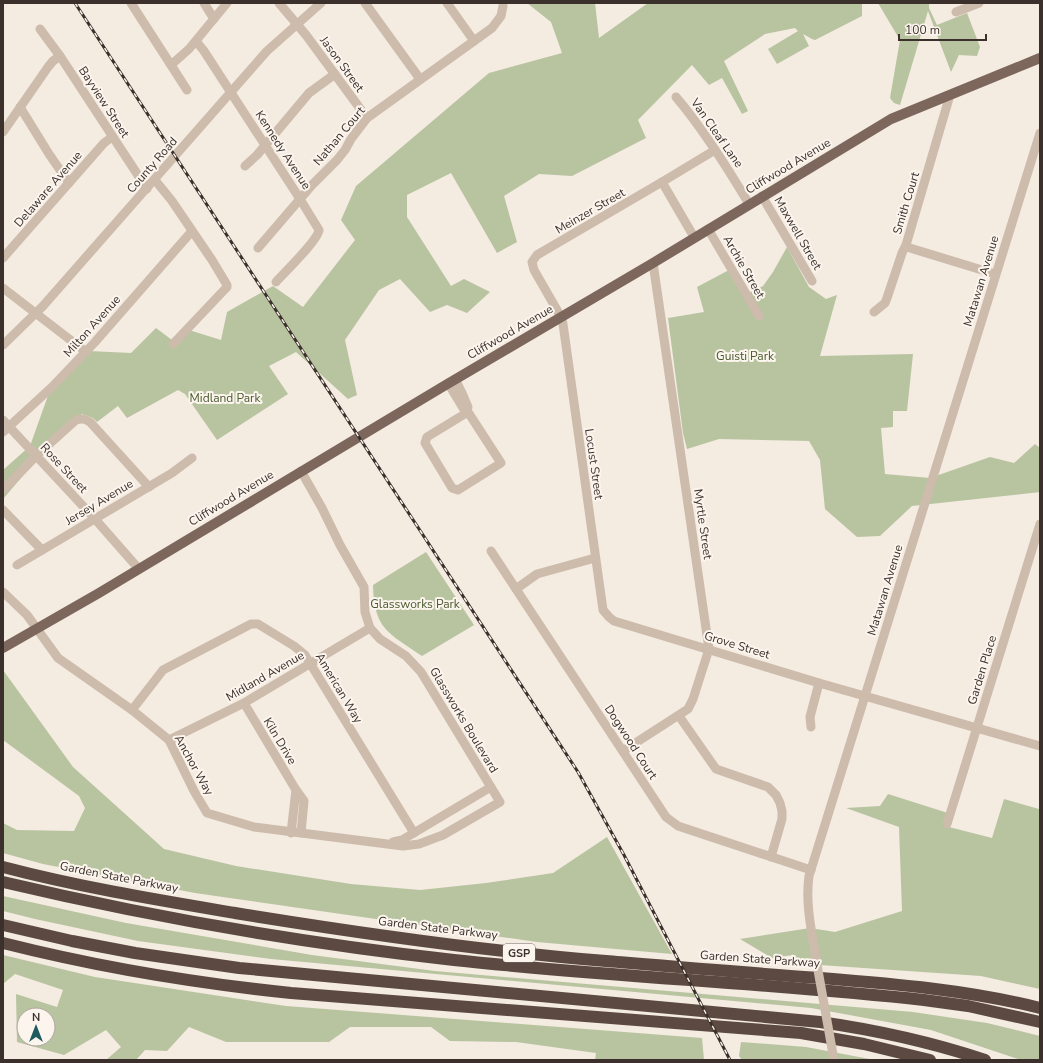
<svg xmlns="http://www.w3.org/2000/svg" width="1043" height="1063" font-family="'Nunito Sans',sans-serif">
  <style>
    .green { fill: #b8c4a0; fill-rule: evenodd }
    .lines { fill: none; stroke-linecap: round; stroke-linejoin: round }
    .minor { stroke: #cdbbac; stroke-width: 9 }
    .major { stroke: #7d675c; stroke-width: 10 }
    .highway { stroke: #5c4a42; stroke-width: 12 }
    .rail-casing { stroke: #3b302b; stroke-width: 3 }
    .rail { stroke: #fbf5ee; stroke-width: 1.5; stroke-dasharray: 4.5; stroke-linecap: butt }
    .minor-bridge { stroke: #cdbbac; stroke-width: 9 }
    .labels { text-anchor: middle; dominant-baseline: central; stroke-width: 4; stroke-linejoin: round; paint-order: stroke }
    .shield { fill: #fbf5ee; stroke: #756b66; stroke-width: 1 }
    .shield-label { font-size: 11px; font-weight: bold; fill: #3b302b }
    .street-label { font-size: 12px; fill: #3b302b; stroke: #fbf5ee }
    .park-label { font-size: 12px; fill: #4a5a2e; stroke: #fbf5ee }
  </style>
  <rect width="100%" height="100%" fill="#f4ebe1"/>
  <g class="green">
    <polygon points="527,3 595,3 599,38 648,3 862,3 862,16 815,40 812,39 803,34 809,46 777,64 768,49 798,31 795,28 765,34 724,61 748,111 742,114 722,78 709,85 692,65 638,120 646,138 572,176 539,174 504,196 517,242 497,253 451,173 407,195 407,217 451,286 464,279 490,292 467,313 447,305 430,312 400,279 379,290 345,340 357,395 348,399 296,352 269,366 288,394 217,440 185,394 178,390 127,418 118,406 97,422 93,418 82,414 39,457 3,499 3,470 30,446 50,390 89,351 131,353 156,328 176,343 189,330 221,340 227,312 273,286 303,307 355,240 341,220 356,186 489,73 562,53 551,22"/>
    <polygon points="878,3 929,3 929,8 937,25 967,13 980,47 977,56 959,55 951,72 928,11 900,105 894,103 890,98 900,40"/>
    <polygon points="787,247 809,287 826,299 837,295 820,356 913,354 907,411 893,411 893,427 881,428 885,474 930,478 990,457 1014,463 1035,444 1040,448 1040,492 912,506 880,536 857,537 825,509 820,460 809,441 719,439 687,449 683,433 668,318 704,312 697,287 729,270 743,296 763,286 773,272"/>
    <path d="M426,552L474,625L422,656C389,633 374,630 373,585Z"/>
    <polygon points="3,670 73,767 164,849 236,866 351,884 420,890 486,883 553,873 607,837 672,954 537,942 195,893 43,864 3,853 3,823 17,830 74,831 85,808 79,796 3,740"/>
    <polygon points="888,794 951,814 949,827 992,838 1004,799 1039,809 1040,815 1040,989 981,976 805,964 793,955 772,958 740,939 810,928 835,932 902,911 899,827 846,808 880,806"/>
    <polygon points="3,896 126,923 312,955 435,971 913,1012 987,1023 1040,1036 1040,1060 1021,1060 931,1030 811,1008 271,959 138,941 35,919 3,911"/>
    <path d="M3,955L95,977L286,1006L702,1038L704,1060H595L596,1053L516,1042L450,1041L431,1027H350L329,1042H226L189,1027L167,1051L145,1050L136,1060H106L121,1047L106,1030L64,1055L17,1042L16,994L57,1007L63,990L15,974L3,984ZM24,1015H48V1039H24Z"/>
    <polygon points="741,1042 806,1047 875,1060 742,1060 739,1056"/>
  </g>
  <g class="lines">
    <g class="minor">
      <polyline points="131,3 187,90"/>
      <polyline points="204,3 214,19"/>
      <polyline points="279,3 306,35 367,118"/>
      <polyline points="365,3 420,79"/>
      <polyline points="447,3 474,41"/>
      <polyline points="956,12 979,3"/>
      <polyline points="40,29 60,56 147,189"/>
      <path d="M196,41L204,51L300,199L319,230C318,240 285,272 276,282"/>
      <polyline points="171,65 189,49 227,3"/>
      <path d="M676,97C704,130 727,167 749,204"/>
      <polyline points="20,107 49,154 69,183"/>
      <polyline points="3,132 48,67 53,61 60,56"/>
      <polyline points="715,150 662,182 537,255 532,262 534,270 561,317 563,324 603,610 609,617 614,621 819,683 1040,746"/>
      <polyline points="245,166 257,155 309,93 335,74"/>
      <polyline points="155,180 172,201 212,260 227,285 227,287 173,344"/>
      <polyline points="662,182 694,237"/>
      <polyline points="762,196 812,281"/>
      <polyline points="708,229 759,316"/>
      <polyline points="258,248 312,185 337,160 345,150 351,139 367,118 492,28 501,16 503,6"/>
      <polyline points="910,248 995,274"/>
      <polyline points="3,258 104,143 112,137"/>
      <polyline points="3,288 86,352"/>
      <polyline points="874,312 885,303 887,298 902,253 906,245 950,95"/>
      <polyline points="3,345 43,306 267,51 321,3"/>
      <polyline points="455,379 462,393 468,407"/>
      <polyline points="448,383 463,408 468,412 501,463 458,490 452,488 425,443 427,437 468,412"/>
      <polyline points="3,420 95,519 138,568"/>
      <polyline points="3,432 52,387 95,342 192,231"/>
      <path d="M3,490L36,456L76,420C82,418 85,419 90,422L149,487"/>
      <polyline points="3,510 42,550"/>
      <polyline points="491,551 666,817 678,826 811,870"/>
      <polyline points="17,565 172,473 192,458"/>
      <polyline points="516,589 537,574 595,558"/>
      <polyline points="3,592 27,615 58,658 132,710 169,740 194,791 207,813 254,827 403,846 419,844 443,835 500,802 421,672 406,656 380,639 370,628 365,612 364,587 340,545 322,508 301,471"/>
      <polyline points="244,703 296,790 291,833"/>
      <polyline points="132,710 163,670 251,624 258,624 294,646 305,655 414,833"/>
      <polyline points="679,716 716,769 768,787 776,795 780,803 782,811 782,819 771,857"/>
      <polyline points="811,727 810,717 819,683"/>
      <polyline points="169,740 244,703 370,628"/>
      <polyline points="623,751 688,709 693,699 709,649 653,263"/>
      <polyline points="296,790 304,801 301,833"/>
      <polyline points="947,824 1040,524"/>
      <polyline points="393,842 402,840 491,787"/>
      <path d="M816,959C812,932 805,904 809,876L1040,133"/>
    </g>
    <polyline class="major" points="3,648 99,593 444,386 653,263 891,119 1040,58"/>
    <g class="highway">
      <path d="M3,867C79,887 158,900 235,913C358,933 482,951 606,961C678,967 749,973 821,978C895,984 968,990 1040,1008"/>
      <path d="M3,882C151,917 302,943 454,960C610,977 767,983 924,1000L968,1006L1040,1022"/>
      <path d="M3,925L72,941L135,953L239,968L820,1022C876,1030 931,1042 985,1060"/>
      <path d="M3,943C98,967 194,983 291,993L801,1033L864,1044L930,1060"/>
    </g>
    <defs>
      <polyline id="rail" points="75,3 578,772 624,855 730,1060"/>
    </defs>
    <use href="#rail" class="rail-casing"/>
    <use href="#rail" class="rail"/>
    <polyline class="minor-bridge" points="816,959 834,1060"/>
  </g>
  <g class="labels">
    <rect class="shield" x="503" y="944" width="32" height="18" rx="3"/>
    <g class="shield-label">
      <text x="519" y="953">GSP</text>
    </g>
    <g class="street-label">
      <text transform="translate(342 64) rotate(54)">Jason Street</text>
      <text transform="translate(104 102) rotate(57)">Bayview Street</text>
      <text transform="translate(717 133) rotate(55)">Van Cleaf Lane</text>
      <text transform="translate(339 136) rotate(-50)">Nathan Court</text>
      <text transform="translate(283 150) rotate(57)">Kennedy Avenue</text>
      <text transform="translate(152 165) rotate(-49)">County Road</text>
      <text transform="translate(788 166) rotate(-31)">Cliffwood Avenue</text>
      <text transform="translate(48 189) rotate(-49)">Delaware Avenue</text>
      <text transform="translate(906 203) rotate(-73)">Smith Court</text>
      <text transform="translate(590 211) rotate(-30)">Meinzer Street</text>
      <text transform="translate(798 233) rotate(60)">Maxwell Street</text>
      <text transform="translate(744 267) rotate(60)">Archie Street</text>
      <text transform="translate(981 281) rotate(-73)">Matawan Avenue</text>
      <text transform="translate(92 326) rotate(-48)">Milton Avenue</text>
      <text transform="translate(510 332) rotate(-30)">Cliffwood Avenue</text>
      <text transform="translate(594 464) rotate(82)">Locust Street</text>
      <text transform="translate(64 468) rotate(47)">Rose Street</text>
      <text transform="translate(231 498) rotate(-31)">Cliffwood Avenue</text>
      <text transform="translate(99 502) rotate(-31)">Jersey Avenue</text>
      <text transform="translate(703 524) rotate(82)">Myrtle Street</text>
      <text transform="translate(885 590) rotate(-73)">Matawan Avenue</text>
      <text transform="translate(737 645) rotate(17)">Grove Street</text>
      <text transform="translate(982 670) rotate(-73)">Garden Place</text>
      <text transform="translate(265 676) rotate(-30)">Midland Avenue</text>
      <text transform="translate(339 688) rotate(59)">American Way</text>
      <text transform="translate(464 720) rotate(59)">Glassworks Boulevard</text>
      <text transform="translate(280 741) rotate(59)">Kiln Drive</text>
      <text transform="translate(631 742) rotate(57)">Dogwood Court</text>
      <text transform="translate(194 765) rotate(61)">Anchor Way</text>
      <text transform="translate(119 877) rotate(11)">Garden State Parkway</text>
      <text transform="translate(438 928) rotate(7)">Garden State Parkway</text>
      <text transform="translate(760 959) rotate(4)">Garden State Parkway</text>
    </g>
    <g class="park-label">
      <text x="745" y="356">Guisti Park</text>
      <text x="225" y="398">Midland Park</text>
      <text x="415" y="604">Glassworks Park</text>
    </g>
  </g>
  <rect width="1043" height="1063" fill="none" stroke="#3b302b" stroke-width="8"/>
  <g transform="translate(36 1027)"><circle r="19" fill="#fbf5ee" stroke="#aea6a0"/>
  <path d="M0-3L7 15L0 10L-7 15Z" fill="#1f5a5e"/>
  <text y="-6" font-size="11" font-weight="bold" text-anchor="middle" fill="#3b302b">N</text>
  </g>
  <path d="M899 34v6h87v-6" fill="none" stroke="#3b302b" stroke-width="2"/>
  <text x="905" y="34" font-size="12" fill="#3b302b" stroke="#fbf5ee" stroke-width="3" paint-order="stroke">100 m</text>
</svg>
